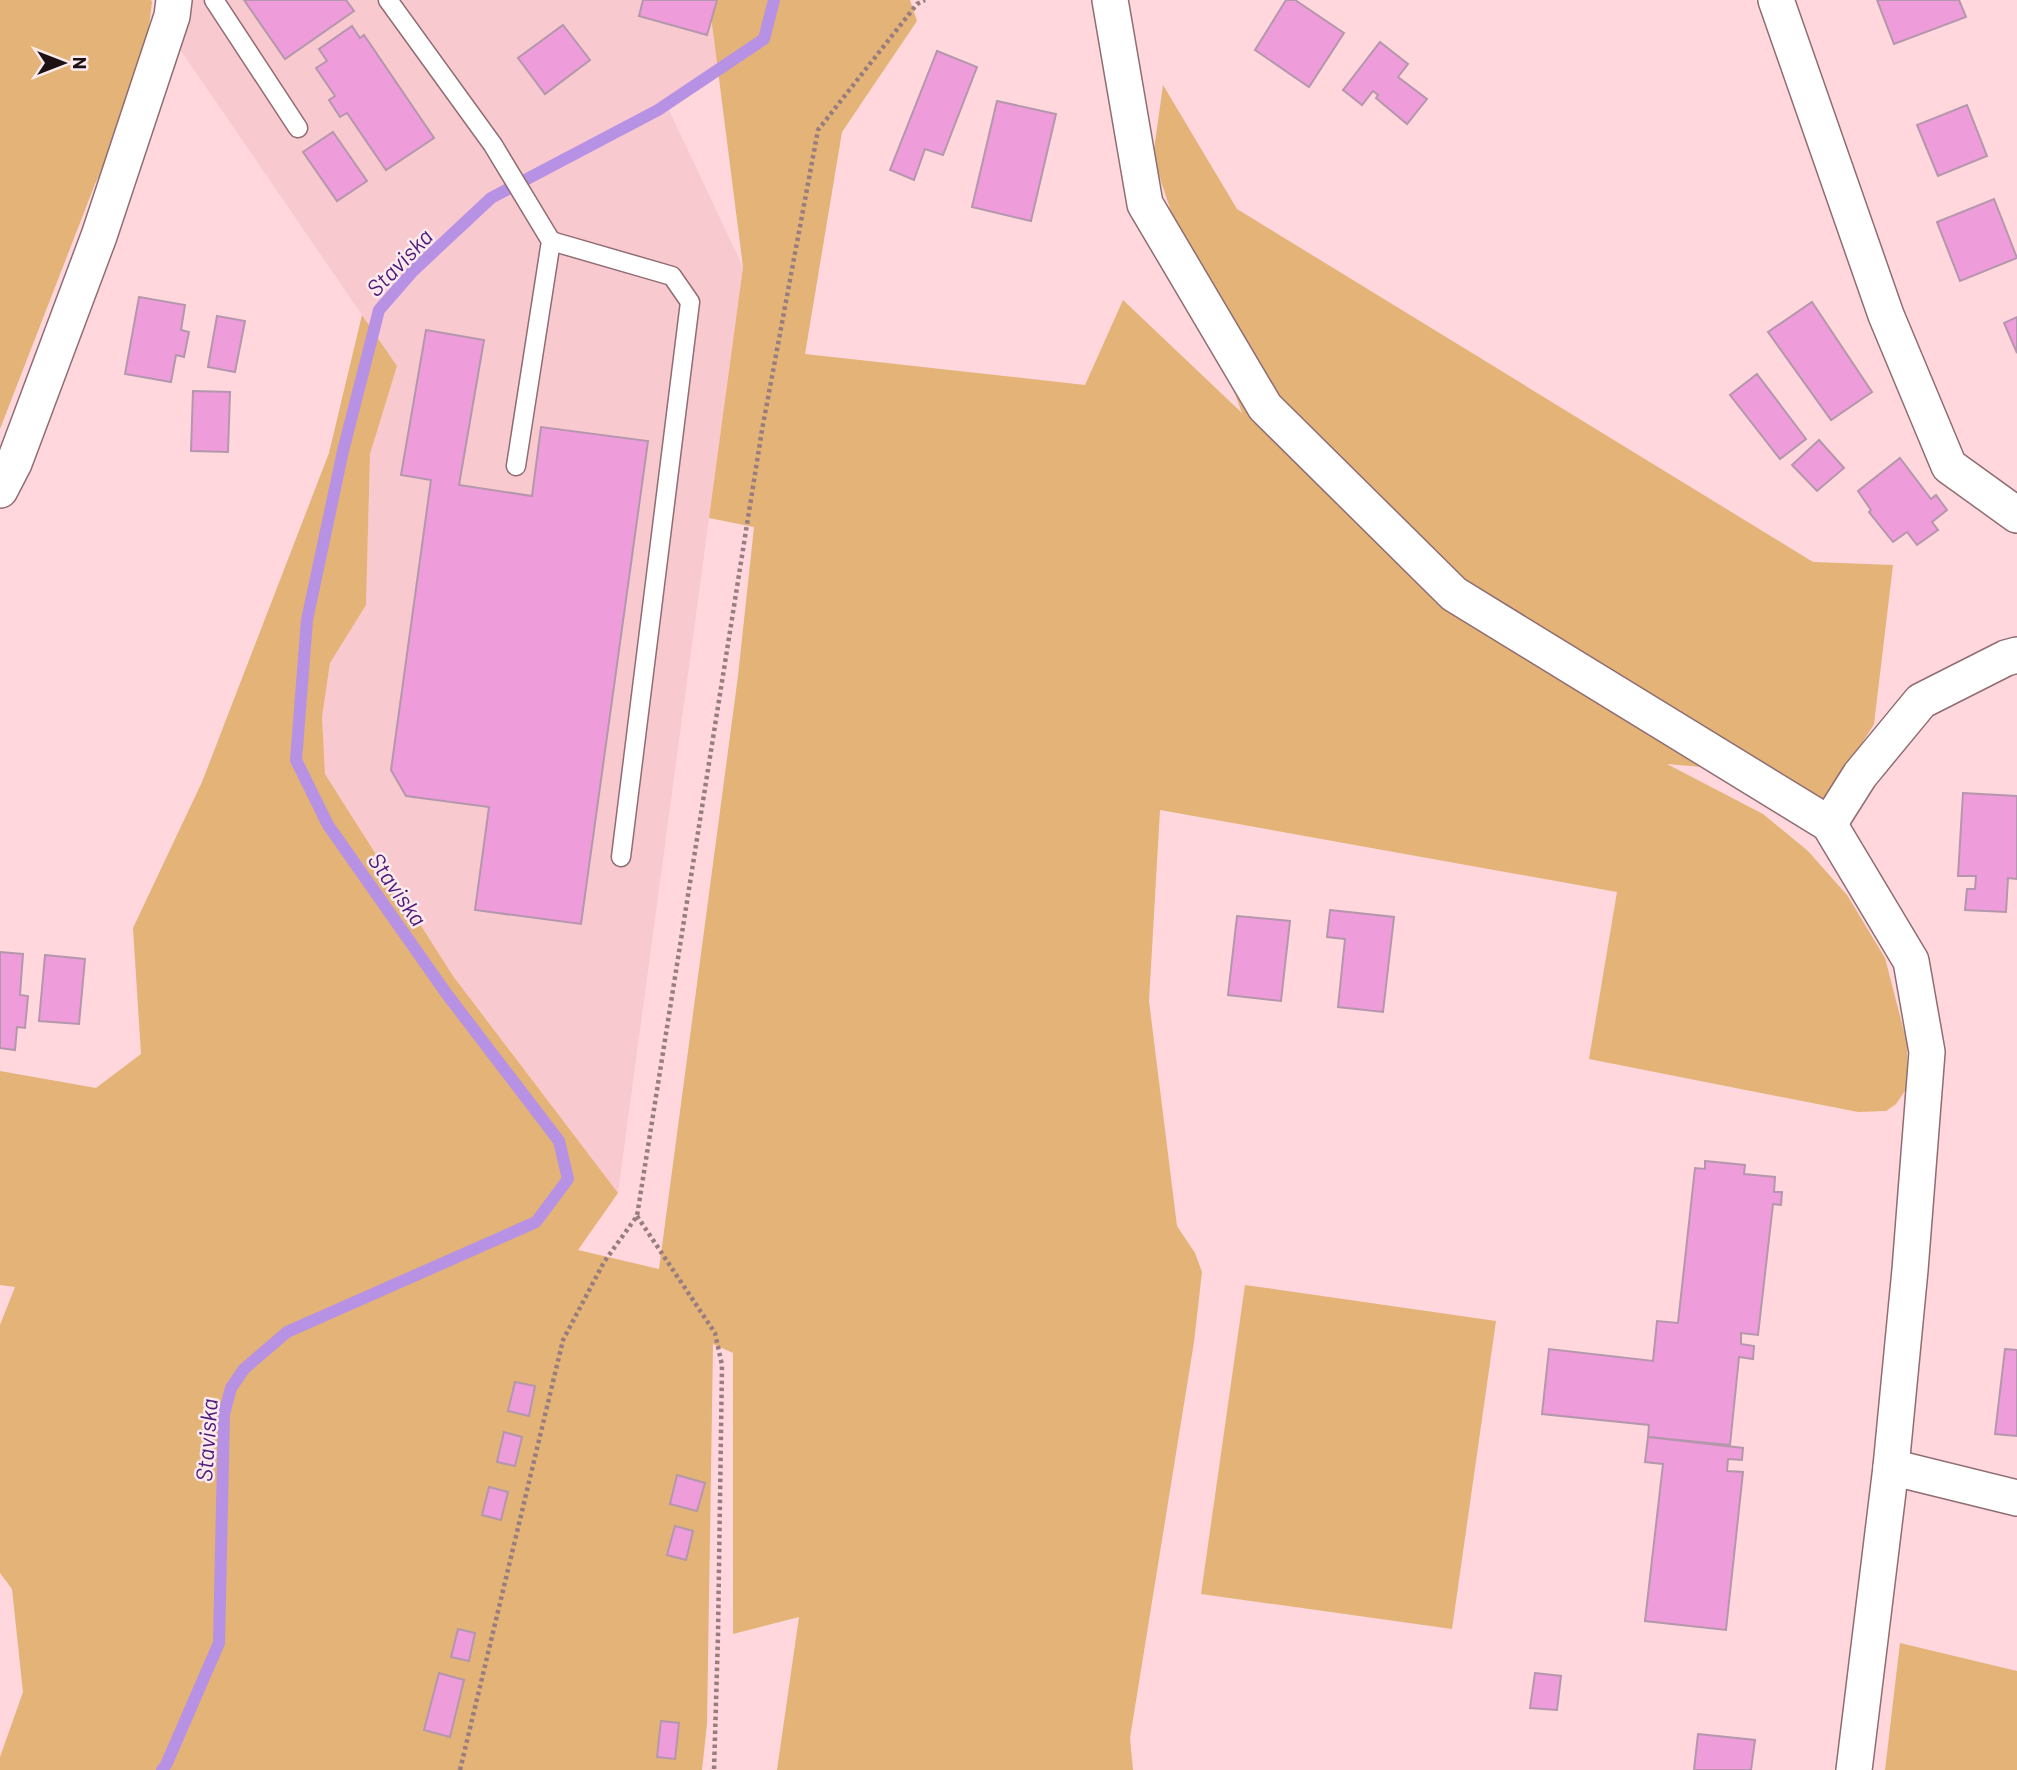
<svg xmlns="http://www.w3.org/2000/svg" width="2017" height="1770" font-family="Barlow,sans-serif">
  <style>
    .built { fill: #f9c9d0 }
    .green { fill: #e3b377 }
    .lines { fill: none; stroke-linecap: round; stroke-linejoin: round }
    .stream { stroke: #b791e4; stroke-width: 12 }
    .building { fill: #ef9dda; stroke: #b497ac; stroke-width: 2 }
    .lane-casing { stroke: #8f6d72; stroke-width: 21 }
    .street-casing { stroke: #8f6d72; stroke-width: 38 }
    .path { stroke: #977c80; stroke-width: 4.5; stroke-dasharray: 3.5 3.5; stroke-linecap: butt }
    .lane { stroke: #fff; stroke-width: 18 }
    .street { stroke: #fff; stroke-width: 35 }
    .labels { text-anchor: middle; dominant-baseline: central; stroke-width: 5; stroke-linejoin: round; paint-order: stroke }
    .water-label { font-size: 23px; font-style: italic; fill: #4f1a7a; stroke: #fcebee }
  </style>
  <rect width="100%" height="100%" fill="#ffd7dd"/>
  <polygon class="built" points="184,0 764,0 758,26 669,110 743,267 618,1193 453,976 325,774 322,717 330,663 366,605 370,454 397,366 181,51"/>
  <g class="green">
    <polygon points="0,0 151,0 152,2 148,35 110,152 95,184 0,429"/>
    <polygon points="709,0 910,0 917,21 842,132 805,354 1085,385 1123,300 1242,413 1190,269 1153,157 1163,85 1237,209 1813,562 1893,565 1874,724 1826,801 1761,772 1667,764 1763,814 1808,851 1847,895 1885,958 1907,1043 1907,1088 1896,1104 1886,1111 1858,1112 1589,1059 1617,892 1160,810 1149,1001 1177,1226 1195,1253 1202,1272 1194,1342 1130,1738 1133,1770 777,1770 799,1617 733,1634 733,1353 713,1344 707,1724 702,1770 0,1770 0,1757 23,1692 12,1589 0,1573 0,1325 15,1287 0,1285 0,1071 96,1088 141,1054 133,928 202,782 329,453 362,315 397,366 370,454 366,605 330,663 322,717 325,774 453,976 618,1193 578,1250 659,1269 738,676 754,527 709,518 743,267"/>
    <polygon points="1245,1285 1496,1321 1452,1629 1201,1594"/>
    <polygon points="1900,1643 2017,1671 2017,1770 1885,1770"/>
  </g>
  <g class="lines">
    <polyline class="stream" points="162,1770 166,1765 219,1643 224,1414 231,1388 244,1369 287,1332 536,1222 568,1179 559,1141 446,993 328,825 296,760 307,620 343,451 379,310 413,271 491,198 658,110 764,39 774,0"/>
  </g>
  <g class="building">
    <polygon points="244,0 346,0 354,11 285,59"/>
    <polygon points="643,0 717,0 707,35 639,16"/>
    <polygon points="1286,0 1295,0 1344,33 1309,87 1255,50"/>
    <polygon points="1877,0 1959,0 1966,17 1894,44"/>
    <polygon points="563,25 590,60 545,94 518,58"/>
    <polygon points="352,26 360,38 364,35 434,138 386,170 347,113 340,117 329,100 335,96 316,68 327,61 319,49"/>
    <polygon points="1380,42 1408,64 1398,77 1427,99 1407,124 1376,98 1378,95 1373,91 1362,105 1343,90"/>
    <polygon points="937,51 977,67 943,155 925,149 914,180 890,170"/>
    <polygon points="997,101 1056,114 1031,221 972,207"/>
    <polygon points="1967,105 1987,156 1938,176 1917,125"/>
    <polygon points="333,132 367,181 337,201 303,152"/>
    <polygon points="1994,199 2017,258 1960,281 1937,222"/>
    <polygon points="139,297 185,305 181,330 189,332 184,357 176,355 171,382 125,374"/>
    <polygon points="1812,302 1872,392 1831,420 1768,332"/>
    <polygon points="217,316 245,321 235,372 208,367"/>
    <polygon points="2017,317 2017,353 2004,323"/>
    <polygon points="426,330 484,340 459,485 532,496 541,427 648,441 581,924 475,910 489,807 406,796 391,770 431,480 401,475"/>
    <polygon points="1757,374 1806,439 1780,459 1730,395"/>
    <polygon points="193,391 230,392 228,452 191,451"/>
    <polygon points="1819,440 1844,468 1817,491 1792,465"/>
    <polygon points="1900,458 1931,499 1936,495 1947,510 1932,522 1938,530 1917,545 1907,532 1893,542 1869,512 1871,510 1858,491"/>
    <polygon points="1963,793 2017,796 2017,879 2008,878 2006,912 1965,910 1967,889 1975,889 1976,876 1958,876"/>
    <polygon points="1330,910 1394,917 1383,1012 1338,1007 1345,939 1327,937"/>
    <polygon points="1237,916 1290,921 1281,1001 1228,995"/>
    <polygon points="0,952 23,954 20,995 28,996 25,1028 17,1027 15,1050 0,1048"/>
    <polygon points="45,955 85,959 79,1024 39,1021"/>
    <polygon points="1705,1161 1745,1165 1744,1174 1775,1177 1774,1192 1782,1192 1781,1205 1773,1204 1758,1335 1741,1333 1741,1344 1754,1346 1753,1359 1739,1357 1730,1445 1648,1437 1649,1425 1542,1414 1549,1349 1653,1361 1657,1321 1678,1323 1695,1168 1705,1169"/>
    <polygon points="2005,1349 2017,1350 2017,1436 1995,1434"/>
    <polygon points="515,1382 535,1386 529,1416 508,1411"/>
    <polygon points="504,1432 522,1437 515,1466 497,1462"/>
    <polygon points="1648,1437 1743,1448 1742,1460 1728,1459 1727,1471 1743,1472 1726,1630 1645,1621 1663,1464 1645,1462"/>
    <polygon points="677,1475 705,1483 697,1511 670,1504"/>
    <polygon points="489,1487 508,1492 501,1520 482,1515"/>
    <polygon points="675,1526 693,1531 686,1560 667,1555"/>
    <polygon points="458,1629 475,1633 469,1661 451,1657"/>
    <polygon points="439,1673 464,1680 450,1737 424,1730"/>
    <polygon points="1535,1673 1561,1676 1557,1710 1530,1708"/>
    <polygon points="661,1721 679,1723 675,1759 657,1757"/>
    <polygon points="1698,1734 1755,1740 1751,1770 1694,1770"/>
  </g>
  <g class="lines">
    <defs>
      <g id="lane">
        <polyline points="214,0 298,128"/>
        <polyline points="388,0 493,145 551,241 516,466"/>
        <polyline points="551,241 672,276 690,302 621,857"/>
      </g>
      <g id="street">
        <polyline points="1110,0 1145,204 1265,407 1454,594 1829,824 1911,961 1927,1052 1910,1270 1891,1467 1854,1770"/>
        <polyline points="1776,0 1886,315 1949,466 2017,515"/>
        <polyline points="0,490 14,463 99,236 172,16 174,0"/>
        <polyline points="1829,824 1860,775 1921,701 2006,658 2017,655"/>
        <polyline points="1891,1467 2017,1498"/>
      </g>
    </defs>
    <use href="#lane" class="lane-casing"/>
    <use href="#street" class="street-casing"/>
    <g class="path">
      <polyline points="637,1216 715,1333 722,1365 718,1635 714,1770"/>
      <polyline points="460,1770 563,1340 604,1262 637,1216 762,430 818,130 917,4 925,0"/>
    </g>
    <use href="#lane" class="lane"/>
    <use href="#street" class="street"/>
  </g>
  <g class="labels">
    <g class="water-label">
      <text transform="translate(399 262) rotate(-46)">Staviska</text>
      <text transform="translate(398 889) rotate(55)">Staviska</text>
      <text transform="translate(206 1440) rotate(-86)">Staviska</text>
    </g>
  </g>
  <g transform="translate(63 63) rotate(90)" stroke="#fcebee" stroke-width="5" paint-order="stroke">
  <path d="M0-5L12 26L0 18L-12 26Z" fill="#1e1113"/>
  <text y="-10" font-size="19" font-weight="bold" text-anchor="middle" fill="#1e1113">N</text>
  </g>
</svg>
